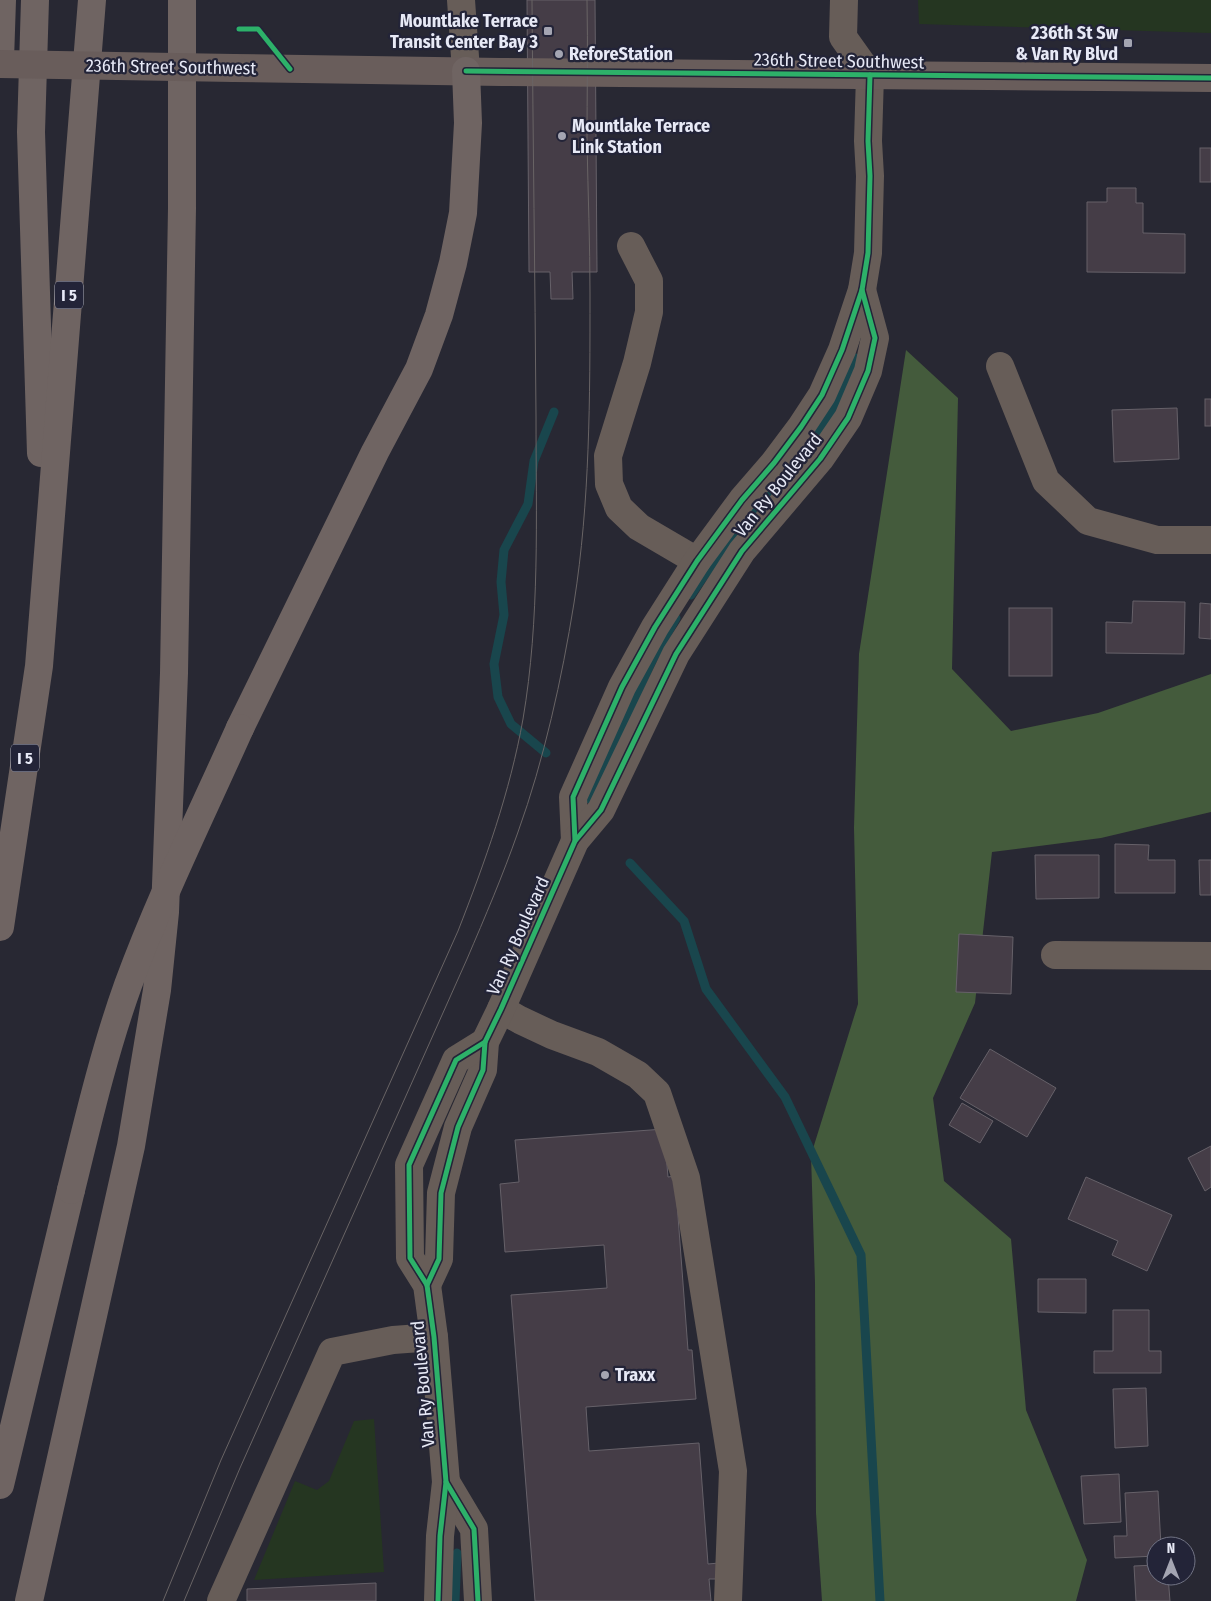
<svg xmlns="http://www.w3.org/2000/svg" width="1211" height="1601" font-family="'Fira Sans Condensed',sans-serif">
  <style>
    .green { fill: #253621 }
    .forest { fill: #445b3c }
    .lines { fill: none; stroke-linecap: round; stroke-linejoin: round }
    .stream { stroke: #19464d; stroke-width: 9 }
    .building { fill: #453d47; stroke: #666169 }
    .minor { stroke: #675d58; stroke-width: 28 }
    .major { stroke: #695d5b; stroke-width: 28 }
    .highway { stroke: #6f6462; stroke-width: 28 }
    .tram { stroke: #696465; stroke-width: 1 }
    .major-bridge { stroke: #695d5b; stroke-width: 28 }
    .highway-bridge { stroke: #6f6462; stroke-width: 28 }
    .cycleway-casing { stroke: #232438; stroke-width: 8 }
    .cycleway { stroke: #2db169; stroke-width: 5 }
    .poi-dot { fill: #a4a5b2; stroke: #232438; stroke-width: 2 }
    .labels { text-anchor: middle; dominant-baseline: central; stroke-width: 4.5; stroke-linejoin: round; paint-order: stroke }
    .shield { fill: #232438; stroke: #acaebd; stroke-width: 1 }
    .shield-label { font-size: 16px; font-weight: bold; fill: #e7e9f6 }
    .poi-label { font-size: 18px; font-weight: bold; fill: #e7e9f6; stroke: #232438; text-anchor: start }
    .street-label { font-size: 18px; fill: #e7e9f6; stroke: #232438 }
  </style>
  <rect width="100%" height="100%" fill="#282833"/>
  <g class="green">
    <polygon points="918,0 1211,0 1211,33 919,24"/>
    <polygon points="374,1419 384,1572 254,1580 295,1481 317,1490 329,1481 354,1421"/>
  </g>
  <polygon class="forest" points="906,350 958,398 952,669 1011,731 1098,713 1211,674 1211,812 1101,838 992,852 975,1003 933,1098 944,1181 1011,1239 1026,1410 1087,1560 1076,1601 822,1601 816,1513 815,1283 811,1155 858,1004 854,828 859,654"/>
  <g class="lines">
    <g class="stream">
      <path d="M691,595C711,566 731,536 754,509C775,484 797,462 816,436C833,412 844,385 856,358"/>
      <polyline points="546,753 511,724 498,697 494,664 504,615 501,582 504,550 528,504 534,461 554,412"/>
      <polyline points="589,799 652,661 676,618"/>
      <polyline points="630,863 684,921 706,989 785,1097 861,1255 880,1601"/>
      <polyline points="455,1601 457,1553"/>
    </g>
  </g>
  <g class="building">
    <polygon points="527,0 595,0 597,272 572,272 573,299 551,299 550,272 529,272"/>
    <rect x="1200" y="148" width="11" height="34"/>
    <polygon points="1107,188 1136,188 1136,203 1143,203 1143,233 1185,234 1185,273 1087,272 1087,202 1107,202"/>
    <rect x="1205" y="399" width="6" height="27"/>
    <polygon points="1177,408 1179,459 1114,462 1112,410"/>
    <polygon points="1133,601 1185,602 1184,654 1106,653 1106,622 1132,623"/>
    <polygon points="1200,603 1211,604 1211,639 1199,638"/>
    <rect x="1009" y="608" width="43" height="68"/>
    <polygon points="1115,844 1149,845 1148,860 1175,860 1175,893 1115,893"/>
    <polygon points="1035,855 1099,855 1099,898 1036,899"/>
    <polygon points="1199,860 1211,860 1211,895 1200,895"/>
    <polygon points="959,934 1013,937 1011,994 956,992"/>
    <polygon points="990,1049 1056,1088 1027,1137 960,1098"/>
    <polygon points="962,1103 993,1121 980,1143 949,1125"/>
    <polygon points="664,1129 668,1177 675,1176 688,1350 692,1350 696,1399 586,1407 589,1451 699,1443 708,1564 719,1563 720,1579 709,1579 711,1601 535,1601 511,1295 607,1288 604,1245 505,1252 500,1184 519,1182 515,1140"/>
    <polygon points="1211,1146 1211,1187 1205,1191 1188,1158"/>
    <polygon points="1086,1177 1172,1215 1147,1271 1112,1255 1118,1241 1068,1219"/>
    <polygon points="1038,1279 1086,1279 1086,1313 1038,1312"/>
    <polygon points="1113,1310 1149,1310 1149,1351 1161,1351 1161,1373 1094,1373 1094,1351 1113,1351"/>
    <polygon points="1146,1388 1148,1446 1115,1448 1113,1389"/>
    <polygon points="1119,1474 1121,1522 1084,1524 1081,1476"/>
    <polygon points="1158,1491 1161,1546 1156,1546 1156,1556 1115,1558 1114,1536 1127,1536 1125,1493"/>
    <polygon points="1156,1565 1156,1576 1168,1576 1170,1601 1136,1601 1134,1566"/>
    <polygon points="376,1583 376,1601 247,1601 247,1589"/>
  </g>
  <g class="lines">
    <g class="minor">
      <polyline points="461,0 466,71"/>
      <polyline points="631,246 649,281 649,312 637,363 608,456 609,484 619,508 639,527 697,561"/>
      <polyline points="1000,366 1046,481 1088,521 1157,540 1211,540"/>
      <polyline points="575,841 573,797 622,687 655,627 697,561 742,500 774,463 801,427 822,395 842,350 862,290 868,253 870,176 868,141 870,75 843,37 844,0"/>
      <polyline points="1055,955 1211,956"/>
      <polyline points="501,1009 520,1020 552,1035 598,1052 638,1075 657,1093 686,1178 733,1471 728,1601"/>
      <polyline points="427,1285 439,1259 441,1193 458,1127 483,1070 485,1042 501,1009 575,841 601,810 676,654 742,551 820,459 848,418 868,371 875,338 862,290"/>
      <polyline points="446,1482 474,1529 478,1601"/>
      <polyline points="221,1601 332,1352 393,1340 434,1337"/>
      <polyline points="438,1601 440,1536 446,1482 434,1337 427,1285 410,1258 409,1165 456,1060 485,1042"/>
    </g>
    <polyline class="major" points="234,68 501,72 1211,78"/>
    <g class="highway">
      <polyline points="35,0 31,132 41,453"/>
      <polyline points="0,60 2,0"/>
      <polyline points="240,728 375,452 419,369 439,315 453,263 463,213 468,123 466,71"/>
      <polyline points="0,927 39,666 92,0"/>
      <polyline points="0,1485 71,1190"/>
      <polyline points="29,1601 131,1146 157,990 165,912 174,673 182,208 182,0"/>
    </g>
    <g class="tram">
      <path d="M163,1601L221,1460L458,931C485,862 510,792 523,719C540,619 536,517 536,416C535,278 533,139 532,0"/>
      <path d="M184,1601L240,1468L467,959C485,917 503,875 518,832C544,760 562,678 574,603C590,501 590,398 590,294C590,244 588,193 587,142C587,95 588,47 587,0"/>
    </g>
    <polyline class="major-bridge" points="0,64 234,68"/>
    <path class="highway-bridge" d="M71,1190C88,1121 104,1052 128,985C160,898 202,813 240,728"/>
    <defs>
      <g id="cycleway">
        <polyline points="239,29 258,29 290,69"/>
        <polyline points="466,71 1211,78"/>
        <polyline points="575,841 573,797 622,687 655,627 697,561 742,500 774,463 801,427 822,395 842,350 862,290 868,253 870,176 868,141 870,75"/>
        <polyline points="427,1285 439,1259 441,1193 458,1127 483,1070 485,1042 501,1009 575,841 601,810 676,654 742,551 820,459 848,418 868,371 875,338 862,290"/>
        <polyline points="446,1482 474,1529 478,1601"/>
        <polyline points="438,1601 440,1536 446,1482 434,1337 427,1285 410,1258 409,1165 456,1060 485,1042"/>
      </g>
    </defs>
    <use href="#cycleway" class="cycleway-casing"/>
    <use href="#cycleway" class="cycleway"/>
  </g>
  <g class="poi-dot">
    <rect x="543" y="26" width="10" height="10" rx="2.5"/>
    <rect x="1123" y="38" width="10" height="10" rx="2.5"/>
    <circle cx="559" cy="54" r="5"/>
    <circle cx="562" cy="136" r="5"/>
    <circle cx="605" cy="1375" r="5"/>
  </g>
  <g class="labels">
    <g class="shield">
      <rect x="55" y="281.5" width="28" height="27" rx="4"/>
      <rect x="11" y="744.5" width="28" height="27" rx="4"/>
    </g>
    <g class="shield-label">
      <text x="69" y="295">I 5</text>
      <text x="25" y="758">I 5</text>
    </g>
    <g class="poi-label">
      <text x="538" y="21" text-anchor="end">Mountlake Terrace<tspan x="538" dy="21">Transit Center Bay 3</tspan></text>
      <text x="1118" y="33" text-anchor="end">236th St Sw<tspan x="1118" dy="21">&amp; Van Ry Blvd</tspan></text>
      <text x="569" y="54">ReforeStation</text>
      <text x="572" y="126">Mountlake Terrace<tspan x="572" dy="21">Link Station</tspan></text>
      <text x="615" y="1375">Traxx</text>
    </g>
    <g class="street-label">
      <text transform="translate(839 61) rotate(1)">236th Street Southwest</text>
      <text transform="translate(171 67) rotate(1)">236th Street Southwest</text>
      <text transform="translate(778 485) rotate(-51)">Van Ry Boulevard</text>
      <text transform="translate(518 936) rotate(-66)">Van Ry Boulevard</text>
      <text transform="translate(423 1384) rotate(-95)">Van Ry Boulevard</text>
    </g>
  </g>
  <g transform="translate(1171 1561)"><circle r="24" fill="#232438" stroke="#717384"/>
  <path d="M0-4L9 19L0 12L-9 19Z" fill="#a4a5b2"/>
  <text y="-8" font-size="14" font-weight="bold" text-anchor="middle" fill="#e7e9f6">N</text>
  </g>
</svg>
